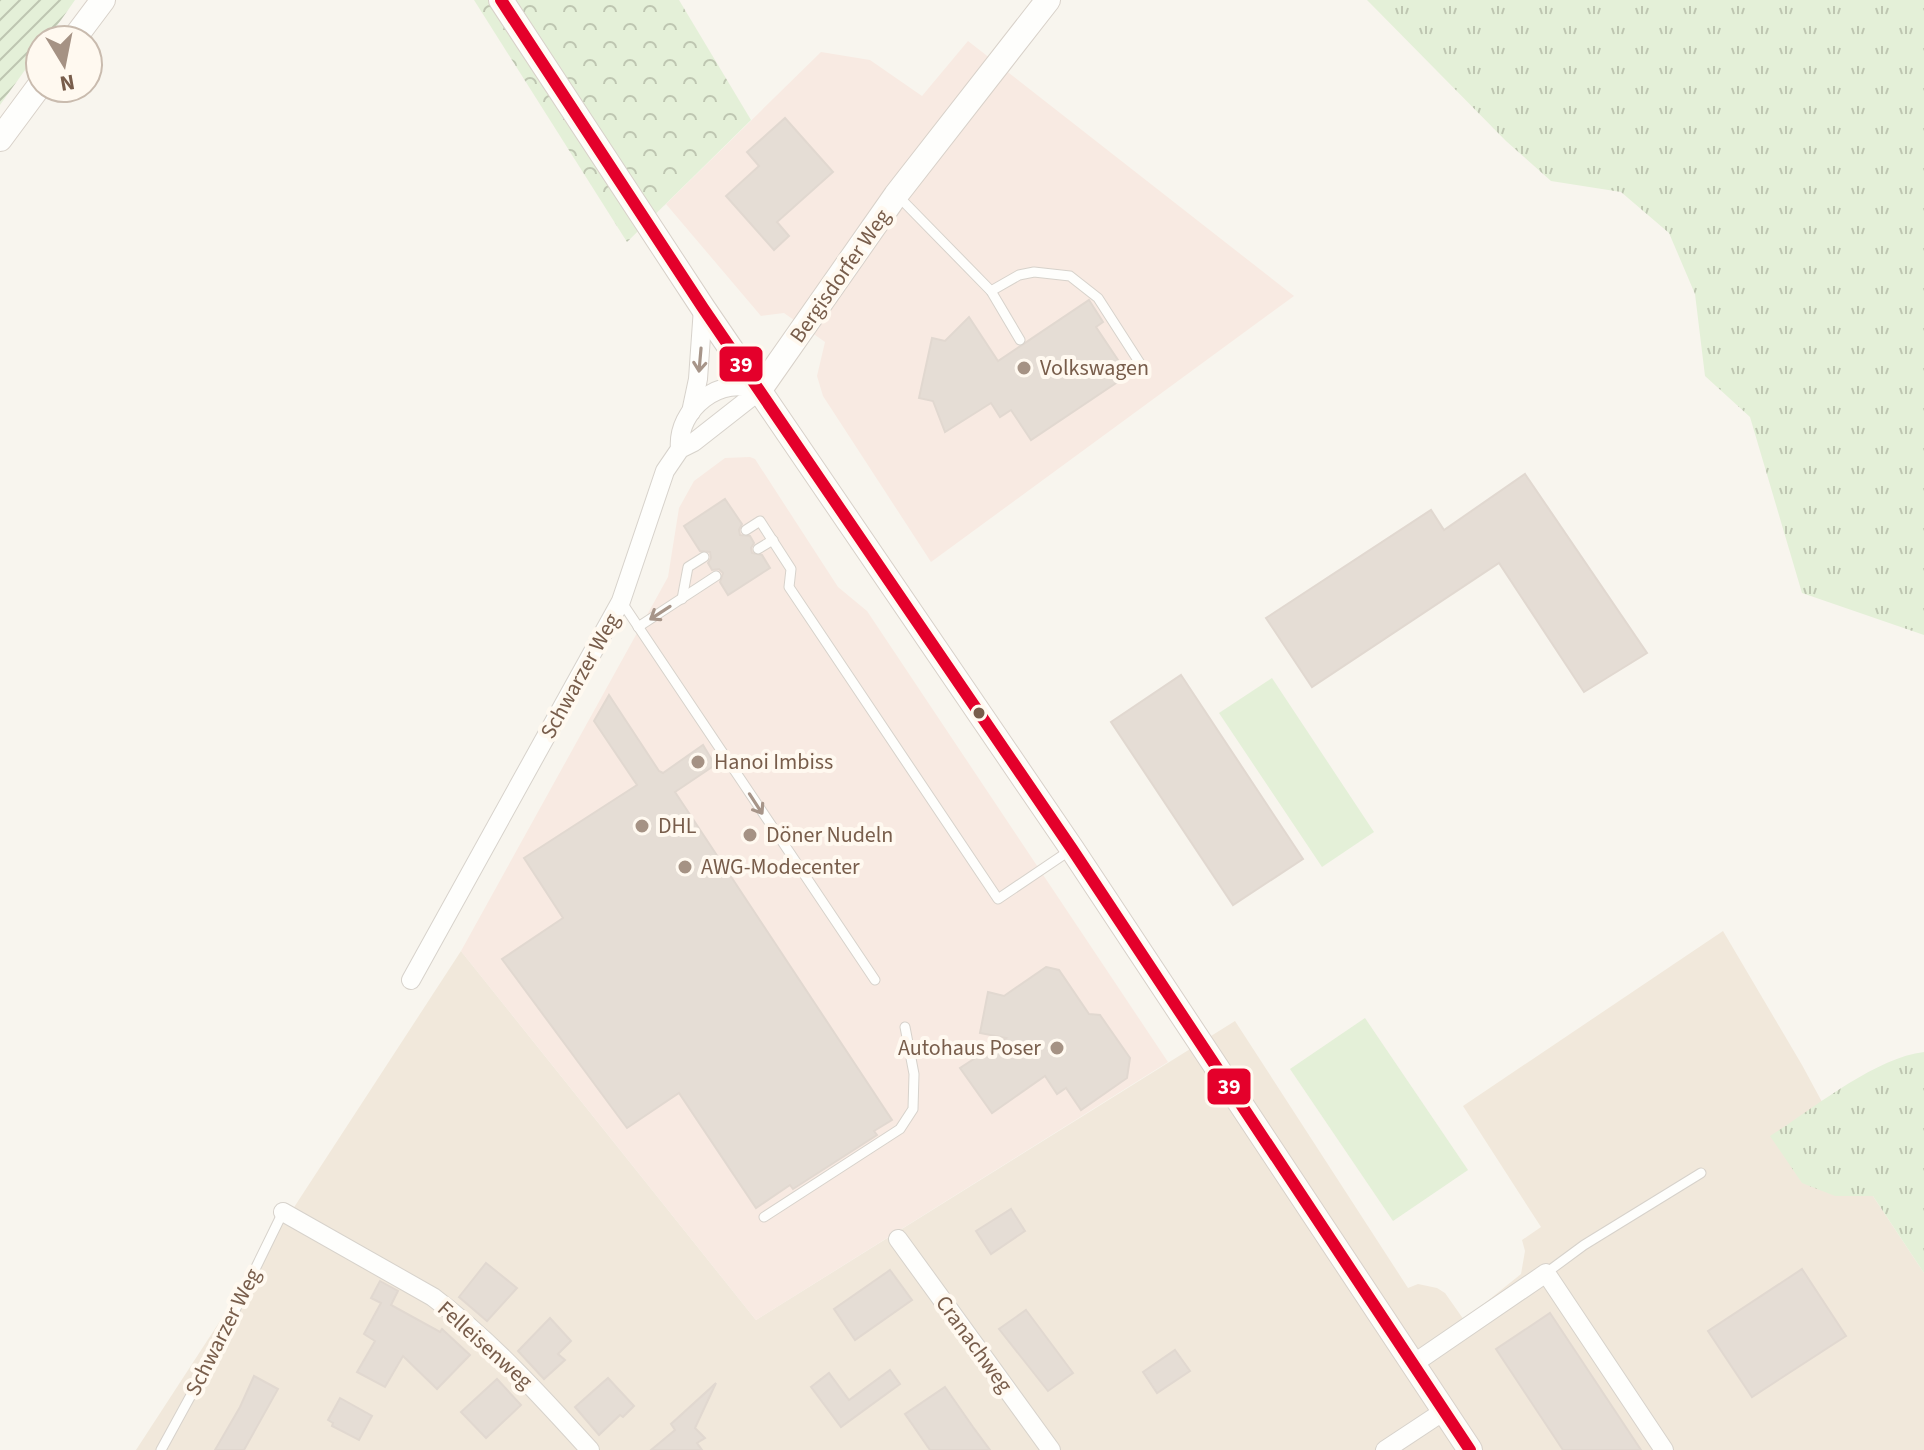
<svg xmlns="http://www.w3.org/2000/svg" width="1924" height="1450" font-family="'Source Sans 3',sans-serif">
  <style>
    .residential { fill: #f1e8db }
    .commercial { fill: #f8eae2 }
    .grass { fill: url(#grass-tufts) }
    .forest { fill: url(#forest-crowns) }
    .garden { fill: url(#garden-furrows) }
    .pitch { fill: #e4f0d8 }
    .building { fill: #e5ddd5; stroke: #e1d8d0; stroke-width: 2 }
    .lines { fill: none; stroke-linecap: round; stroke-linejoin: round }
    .lane-casing { stroke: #d7d2cb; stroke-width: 11 }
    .street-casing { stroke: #d7d2cb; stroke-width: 20 }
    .secondary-casing { stroke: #d8d1c9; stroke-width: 26 }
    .lane { stroke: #fefefc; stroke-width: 9 }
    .street { stroke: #fefefc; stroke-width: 18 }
    .secondary { stroke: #fefefc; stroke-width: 24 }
    .bus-1-casing { stroke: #fff9f0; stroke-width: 18 }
    .bus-1 { stroke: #e4002b; stroke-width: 12 }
    .oneway { stroke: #a79589 }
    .poi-dot { fill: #a59284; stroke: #fff9f0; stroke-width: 3 }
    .bus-dot { fill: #785d4b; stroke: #fff9f0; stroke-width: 3 }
    .labels { text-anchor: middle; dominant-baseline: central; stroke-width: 8; stroke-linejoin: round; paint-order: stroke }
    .street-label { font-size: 22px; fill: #785d4b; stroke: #fff9f0 }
    .poi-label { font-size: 22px; fill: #785d4b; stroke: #fff9f0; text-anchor: start }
    .line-badge { stroke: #fff9f0; stroke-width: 3 }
    .badge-label { font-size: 22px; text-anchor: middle; font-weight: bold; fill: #fff }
  </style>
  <defs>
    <pattern id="grass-tufts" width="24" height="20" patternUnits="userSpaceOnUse" patternTransform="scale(2)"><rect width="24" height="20" fill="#e4f0d8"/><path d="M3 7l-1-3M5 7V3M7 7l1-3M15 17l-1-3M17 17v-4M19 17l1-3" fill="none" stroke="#bec6b1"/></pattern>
    <pattern id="forest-crowns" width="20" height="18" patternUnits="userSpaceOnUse" patternTransform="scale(2)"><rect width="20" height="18" fill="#e4f0d8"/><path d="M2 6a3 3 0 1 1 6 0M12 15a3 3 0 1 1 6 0" fill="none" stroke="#bec6b1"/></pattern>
    <pattern id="garden-furrows" width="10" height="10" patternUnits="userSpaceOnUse" patternTransform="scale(2)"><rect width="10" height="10" fill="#e4f0d8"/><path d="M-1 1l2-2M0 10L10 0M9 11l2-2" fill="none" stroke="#bec6b1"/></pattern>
  </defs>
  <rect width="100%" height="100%" fill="#f8f5ee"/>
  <polygon class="residential" points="1723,931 1802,1065 1873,1196 1924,1273 1924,1450 136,1450 461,951 756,1320 1235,1021 1408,1288 1418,1284 1437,1288 1445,1293 1464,1320 1521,1274 1525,1251 1522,1240 1541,1227 1463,1106"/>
  <g class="commercial">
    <polygon points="968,41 1294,296 931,562 823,396 817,376 825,342 784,313 761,316 666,204 821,52 870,60 922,96"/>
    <polygon points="750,457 755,459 838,587 867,611 1168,1062 756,1320 461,951 668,577 679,508 694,481 725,458"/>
  </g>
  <g class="grass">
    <polygon points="1367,0 1924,0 1924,635 1802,593 1750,417 1705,376 1695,294 1669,233 1621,192 1551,181 1506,141"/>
    <path d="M1924,1052V1273L1873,1196H1835L1802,1183L1770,1136C1813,1109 1874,1058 1924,1052Z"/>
  </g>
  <polygon class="forest" points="474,0 679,0 751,120 627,242"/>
  <polygon class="garden" points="0,0 75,0 47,40 40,40 40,49 0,105"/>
  <g class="pitch">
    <polygon points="1272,678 1374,832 1322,867 1219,713"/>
    <polygon points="1365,1018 1468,1170 1393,1221 1290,1069"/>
  </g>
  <g class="building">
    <polygon points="785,118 833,172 777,222 789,236 774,250 726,196 759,166 747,152"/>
    <polygon points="1089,300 1103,322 1096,327 1128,375 1031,440 1011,410 1000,417 991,403 945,432 933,401 919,398 932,338 945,341 969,317 998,361"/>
    <polygon points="1525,474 1647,653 1584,692 1499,563 1312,687 1266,618 1431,510 1444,530"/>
    <polygon points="725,499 742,524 739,530 740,535 750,536 754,543 751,548 752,553 762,555 770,568 728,595 720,582 723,573 719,569 712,570 708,563 711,558 710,552 700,551 684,526"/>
    <polygon points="1181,675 1303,859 1233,905 1111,722"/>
    <polygon points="609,695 659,771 663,773 703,745 715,765 675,792 892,1120 874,1131 877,1135 793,1189 790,1185 756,1208 679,1093 627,1128 502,959 563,918 524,858 637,785 594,721"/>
    <polygon points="1046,967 1059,970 1089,1014 1100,1015 1130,1058 1127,1078 1081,1110 1066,1088 1057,1094 1045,1076 992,1113 960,1068 1006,1038 980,1033 988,992 1004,996"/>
    <polygon points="1011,1209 1025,1231 991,1254 976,1231"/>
    <polygon points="486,1263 517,1288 487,1321 459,1297"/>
    <polygon points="1802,1269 1846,1336 1752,1397 1708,1331"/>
    <polygon points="890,1270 912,1300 855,1340 834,1309"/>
    <polygon points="380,1281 398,1291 391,1305 440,1332 442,1329 470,1355 437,1389 403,1356 385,1387 357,1372 375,1341 364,1334 381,1303 371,1298"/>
    <polygon points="1026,1310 1073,1373 1048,1391 999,1329"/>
    <polygon points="1550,1313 1641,1450 1563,1450 1496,1349"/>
    <polygon points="550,1318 571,1341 558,1354 565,1360 544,1379 518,1351"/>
    <polygon points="1175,1350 1190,1371 1157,1393 1143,1372"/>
    <polygon points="890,1370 900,1384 841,1427 811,1387 829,1373 849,1400"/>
    <polygon points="254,1376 278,1389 244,1450 215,1450 240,1407"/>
    <polygon points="608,1378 634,1406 623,1417 620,1415 599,1435 575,1407"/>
    <polygon points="497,1379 521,1405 486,1438 461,1412"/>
    <polygon points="716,1383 695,1428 705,1438 697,1443 702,1450 651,1450 675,1430 671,1424"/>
    <polygon points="945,1387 973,1427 990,1450 930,1450 905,1414"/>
    <polygon points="340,1398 372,1416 359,1440 332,1426 333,1423 328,1420"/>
  </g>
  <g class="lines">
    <defs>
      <g id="lane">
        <polyline points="899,197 991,291 1020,340"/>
        <polyline points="991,291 1019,275 1034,272 1070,276 1098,298 1143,368"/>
        <polyline points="746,530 760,521 791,569 789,587 998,899 1072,849"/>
        <polyline points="758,549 773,540"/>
        <polyline points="682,599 688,567 704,557"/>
        <polyline points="621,601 875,980"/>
        <polyline points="638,627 716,576"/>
        <polyline points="764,1217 900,1129 913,1109 914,1074 905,1027"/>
        <polyline points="1546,1273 1584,1245 1701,1173"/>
        <polyline points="161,1450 213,1355 283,1212"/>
      </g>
      <g id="street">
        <polyline points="691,412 698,379 703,308"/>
        <path d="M411,980L621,601L665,471L680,449L694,442L759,391C722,373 676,409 680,449"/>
        <path d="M283,1212L433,1297C491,1341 541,1396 590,1450"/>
        <polyline points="898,1239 1051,1450"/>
        <polyline points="1413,1364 1546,1273 1664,1450"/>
        <polyline points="1385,1450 1444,1411"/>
      </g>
      <g id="secondary">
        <polyline points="501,0 703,308 1072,849 1470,1450"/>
        <polyline points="73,40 103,0"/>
        <polyline points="0,139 40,85"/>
        <polyline points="759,391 896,195 1048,0"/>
      </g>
    </defs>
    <use href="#lane" class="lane-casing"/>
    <use href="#street" class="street-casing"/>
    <use href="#secondary" class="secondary-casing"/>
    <use href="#lane" class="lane"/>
    <use href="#street" class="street"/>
    <use href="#secondary" class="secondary"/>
    <defs>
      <polyline id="bus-1" points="501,0 703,308 1072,849 1470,1450"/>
    </defs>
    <use href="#bus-1" class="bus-1-casing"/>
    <use href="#bus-1" class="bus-1"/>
  </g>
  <defs><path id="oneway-shaft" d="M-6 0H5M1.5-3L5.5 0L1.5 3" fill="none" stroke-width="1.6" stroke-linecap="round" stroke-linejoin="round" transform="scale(2)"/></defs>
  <g class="oneway">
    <use href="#oneway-shaft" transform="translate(700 360) rotate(95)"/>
    <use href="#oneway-shaft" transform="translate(660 613) rotate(147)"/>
    <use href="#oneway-shaft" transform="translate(756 804) rotate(57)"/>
  </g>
  <g class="poi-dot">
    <circle cx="1024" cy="368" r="8"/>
    <circle cx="698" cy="762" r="8"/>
    <circle cx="642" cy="826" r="8"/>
    <circle cx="750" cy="835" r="8"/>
    <circle cx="685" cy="867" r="8"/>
    <circle cx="1057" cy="1048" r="8"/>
  </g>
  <circle class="bus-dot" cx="979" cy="713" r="7"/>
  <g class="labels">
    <g class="street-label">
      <text transform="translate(840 276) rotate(-55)">Bergisdorfer Weg</text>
      <text transform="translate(580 676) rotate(-61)">Schwarzer Weg</text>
      <text transform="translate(223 1332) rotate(-63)">Schwarzer Weg</text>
      <text transform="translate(974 1344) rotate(54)">Cranachweg</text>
      <text transform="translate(485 1345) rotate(42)">Felleisenweg</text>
    </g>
    <g class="poi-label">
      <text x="1040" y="368">Volkswagen</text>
      <text x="714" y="762">Hanoi Imbiss</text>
      <text x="658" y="826">DHL</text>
      <text x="766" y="835">Döner Nudeln</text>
      <text x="701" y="867">AWG-Modecenter</text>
      <text x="1041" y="1048" text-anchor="end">Autohaus Poser</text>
    </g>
  </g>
  <g class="line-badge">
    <rect x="718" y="345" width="46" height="38" rx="8" fill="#e4002b"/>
    <rect x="1206" y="1067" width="46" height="39" rx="8" fill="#e4002b"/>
  </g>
  <g class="badge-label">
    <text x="741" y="372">39</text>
    <text x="1229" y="1094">39</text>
  </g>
  <g transform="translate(64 64) rotate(170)"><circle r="38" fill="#fff9f0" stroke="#c9bbae" stroke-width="2"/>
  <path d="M0-6L14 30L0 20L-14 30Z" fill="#a59284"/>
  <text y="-12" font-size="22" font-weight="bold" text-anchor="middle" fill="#785d4b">N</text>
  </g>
</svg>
